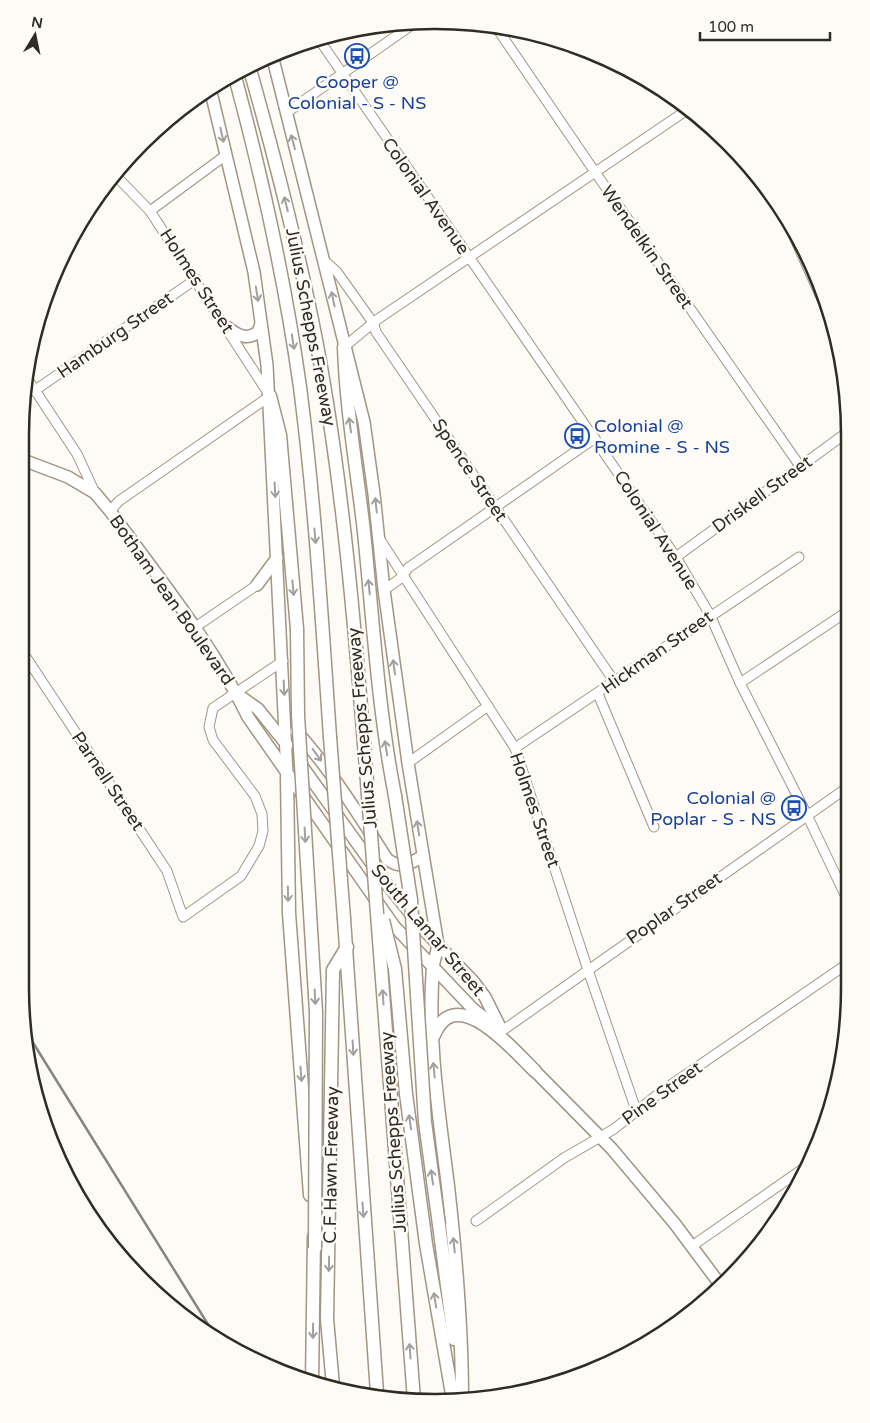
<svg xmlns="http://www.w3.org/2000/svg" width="870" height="1423" font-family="'Varela Round',sans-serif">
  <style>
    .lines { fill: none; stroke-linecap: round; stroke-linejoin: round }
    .minor-casing { stroke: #a29581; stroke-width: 11 }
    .major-casing { stroke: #a29581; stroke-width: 14 }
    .highway-casing { stroke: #a29581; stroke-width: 15 }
    .minor { stroke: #fff; stroke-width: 9 }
    .major { stroke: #fff; stroke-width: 11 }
    .highway { stroke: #fff; stroke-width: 12 }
    .rail { stroke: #89857d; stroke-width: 2.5 }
    .highway-bridge-casing { stroke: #a29581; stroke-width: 15; stroke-linecap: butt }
    .highway-bridge { stroke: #fff; stroke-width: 12 }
    .oneway { stroke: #a2a09c }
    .labels { text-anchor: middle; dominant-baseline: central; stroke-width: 5; stroke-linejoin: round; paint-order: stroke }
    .transit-label { font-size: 18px; fill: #164399; stroke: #fefbf6 }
    .street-label { font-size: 18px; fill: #312c23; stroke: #fefbf6 }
    .rim { fill: none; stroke: #312c23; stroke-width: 2.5 }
  </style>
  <rect width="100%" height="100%" fill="#fefbf6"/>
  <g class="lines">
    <defs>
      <g id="minor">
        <polyline points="496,27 595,172 800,466"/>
        <polyline points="318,38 676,557 710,615 740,683 807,815 847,899"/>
        <polyline points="286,113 416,22"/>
        <polyline points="150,211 226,155"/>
        <polyline points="783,212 837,333"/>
        <polyline points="325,261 337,272 374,324 376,332 614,681"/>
        <polyline points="344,347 378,319 690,108"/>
        <polyline points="25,375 77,454 95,493"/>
        <polyline points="34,391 196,279"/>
        <polyline points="110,511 119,501 270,396 150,211 114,174"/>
        <polyline points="379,538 515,748 588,970 636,1110"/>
        <polyline points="676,557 849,431"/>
        <polyline points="384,590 401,578 408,568 595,438"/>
        <polyline points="194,628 257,585"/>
        <polyline points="22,651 167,871 183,917 241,876 259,846 263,831 262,814 255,796 213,740 209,727 213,708 283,661"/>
        <polyline points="740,683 848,611"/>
        <polyline points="598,694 654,827"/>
        <polyline points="515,748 799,557"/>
        <polyline points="408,763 488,706"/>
        <polyline points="502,1031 848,787"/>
        <polyline points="476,1221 564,1158 614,1129 662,1091 847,964"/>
        <polyline points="692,1246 807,1166"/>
      </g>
      <g id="major">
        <polyline points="272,55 364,422 374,494 384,590 408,763 438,945 433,967"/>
        <polyline points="210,88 254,272 267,365 287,775"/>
        <path d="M227,327C237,335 247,341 258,332L261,324"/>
        <path d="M23,460L68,477L95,493L110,511C158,577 212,643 248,717L394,926L474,1010L497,1027"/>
        <polyline points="257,585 277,558"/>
        <polyline points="237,694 258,709 287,745"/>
        <path d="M296,731C331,770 359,815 387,859C401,870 410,864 423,856"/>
        <polyline points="299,762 382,878 422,928 473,981 485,997 500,1027"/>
        <polyline points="530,1066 612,1149 675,1224 719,1283"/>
      </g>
      <g id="highway">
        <path d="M249,66C275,158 299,251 317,345C343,485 355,628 366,769"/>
        <path d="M234,73C262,176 285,281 300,387C315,503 322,621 330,737"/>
        <path d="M344,347C346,409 357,470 364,532C373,620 378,709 395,796"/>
        <polyline points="270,396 280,435 297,629"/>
        <polyline points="287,776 289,913 310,1195"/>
        <polyline points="344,919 377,1393"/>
        <path d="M433,967C427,1040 439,1114 448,1186C456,1257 462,1327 462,1399"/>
        <path d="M434,1035C456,981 514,1051 535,1071"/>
        <polyline points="406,1094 426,1244 453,1400"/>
        <polyline points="439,1225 454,1339"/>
        <polyline points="312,1383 314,1237"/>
        <polyline points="333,1386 327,1319 333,970 347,947"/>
      </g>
    </defs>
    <use href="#minor" class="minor-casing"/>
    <use href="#major" class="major-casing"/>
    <use href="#highway" class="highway-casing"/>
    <use href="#minor" class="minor"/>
    <use href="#major" class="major"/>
    <use href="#highway" class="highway"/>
    <polyline class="rail" points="27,1033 214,1334"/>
    <defs>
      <g id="highway-bridge">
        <polyline points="297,629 298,715 316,1012 315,1248"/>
        <polyline points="330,737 344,919"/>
        <polyline points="366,769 414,1400"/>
        <polyline points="395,796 411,900 425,1122 439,1225"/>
        <polyline points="383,920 395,969 406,1094"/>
      </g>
    </defs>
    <use href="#highway-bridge" class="highway-bridge-casing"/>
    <use href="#highway-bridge" class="highway-bridge"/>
  </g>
  <defs><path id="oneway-shaft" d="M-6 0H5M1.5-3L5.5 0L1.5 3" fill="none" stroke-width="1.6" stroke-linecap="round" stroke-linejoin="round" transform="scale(1.25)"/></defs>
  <g class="oneway">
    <use href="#oneway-shaft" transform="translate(222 135) rotate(77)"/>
    <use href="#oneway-shaft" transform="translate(293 142) rotate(-105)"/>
    <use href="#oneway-shaft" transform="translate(286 204) rotate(-104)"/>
    <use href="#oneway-shaft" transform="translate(257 294) rotate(81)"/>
    <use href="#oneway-shaft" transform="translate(333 299) rotate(-102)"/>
    <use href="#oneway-shaft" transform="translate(293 342) rotate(81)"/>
    <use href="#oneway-shaft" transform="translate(350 425) rotate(-98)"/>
    <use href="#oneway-shaft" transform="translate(275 490) rotate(87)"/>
    <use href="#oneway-shaft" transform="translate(376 505) rotate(-96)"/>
    <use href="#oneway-shaft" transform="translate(315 536) rotate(85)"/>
    <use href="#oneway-shaft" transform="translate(369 587) rotate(-96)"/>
    <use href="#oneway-shaft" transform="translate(293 588) rotate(85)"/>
    <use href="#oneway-shaft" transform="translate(394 667) rotate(-98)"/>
    <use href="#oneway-shaft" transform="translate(284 688) rotate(87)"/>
    <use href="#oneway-shaft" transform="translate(386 748) rotate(-99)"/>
    <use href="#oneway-shaft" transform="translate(317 755) rotate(54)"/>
    <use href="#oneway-shaft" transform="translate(418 828) rotate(-99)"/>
    <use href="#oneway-shaft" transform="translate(305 835) rotate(87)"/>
    <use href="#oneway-shaft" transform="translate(288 894) rotate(89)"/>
    <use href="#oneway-shaft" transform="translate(315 997) rotate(87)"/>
    <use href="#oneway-shaft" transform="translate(383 997) rotate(-94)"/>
    <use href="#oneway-shaft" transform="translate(353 1048) rotate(87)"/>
    <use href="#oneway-shaft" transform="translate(434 1070) rotate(-95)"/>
    <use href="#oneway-shaft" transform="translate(301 1074) rotate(86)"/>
    <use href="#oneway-shaft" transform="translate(410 1122) rotate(-98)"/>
    <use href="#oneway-shaft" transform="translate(432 1177) rotate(-98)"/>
    <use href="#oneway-shaft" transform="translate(363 1210) rotate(86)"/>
    <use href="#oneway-shaft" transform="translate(454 1245) rotate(-96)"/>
    <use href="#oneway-shaft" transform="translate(329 1264) rotate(91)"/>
    <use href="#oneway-shaft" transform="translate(435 1300) rotate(-99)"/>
    <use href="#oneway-shaft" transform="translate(313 1331) rotate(91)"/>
    <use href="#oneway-shaft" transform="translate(410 1351) rotate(-94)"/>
  </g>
  <defs>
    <symbol id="bus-ring" viewBox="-11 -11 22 22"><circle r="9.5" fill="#fefbf6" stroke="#1a4fb4" stroke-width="1.5"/><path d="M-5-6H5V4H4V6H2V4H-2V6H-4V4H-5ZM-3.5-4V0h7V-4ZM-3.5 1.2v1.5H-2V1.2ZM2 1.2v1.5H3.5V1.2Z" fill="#1a4fb4"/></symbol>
  </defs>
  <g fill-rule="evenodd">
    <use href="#bus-ring" x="343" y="42" width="28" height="28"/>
    <use href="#bus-ring" x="563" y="422" width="28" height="28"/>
    <use href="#bus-ring" x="780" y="794" width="28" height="28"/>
  </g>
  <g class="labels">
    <g class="transit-label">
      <text x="357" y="82">Cooper @<tspan x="357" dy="21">Colonial - S - NS</tspan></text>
      <text x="594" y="426" text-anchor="start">Colonial @<tspan x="594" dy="21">Romine - S - NS</tspan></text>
      <text x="776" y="798" text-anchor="end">Colonial @<tspan x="776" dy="21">Poplar - S - NS</tspan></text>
    </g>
    <g class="street-label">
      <text transform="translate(426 196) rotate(55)">Colonial Avenue</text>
      <text transform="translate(647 247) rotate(55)">Wendelkin Street</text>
      <text transform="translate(197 281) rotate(57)">Holmes Street</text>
      <text transform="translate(311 327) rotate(79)">Julius Schepps Freeway</text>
      <text transform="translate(115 335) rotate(-35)">Hamburg Street</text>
      <text transform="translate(470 470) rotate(56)">Spence Street</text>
      <text transform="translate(762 494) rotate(-36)">Driskell Street</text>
      <text transform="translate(656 530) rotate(57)">Colonial Avenue</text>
      <text transform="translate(172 600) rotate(55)">Botham Jean Boulevard</text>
      <text transform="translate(657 652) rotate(-35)">Hickman Street</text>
      <text transform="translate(362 728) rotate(-95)">Julius Schepps Freeway</text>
      <text transform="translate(108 781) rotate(56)">Parnell Street</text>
      <text transform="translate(535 810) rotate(71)">Holmes Street</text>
      <text transform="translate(674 908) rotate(-35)">Poplar Street</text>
      <text transform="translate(428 930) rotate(50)">South Lamar Street</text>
      <text transform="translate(662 1093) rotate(-36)">Pine Street</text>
      <text transform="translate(393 1132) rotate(-94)">Julius Schepps Freeway</text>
      <text transform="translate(331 1165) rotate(-89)">C F Hawn Freeway</text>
    </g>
  </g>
  <path d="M0 0H870V1423H0ZM435 29H435A406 406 0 0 1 841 435V988A406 406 0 0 1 435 1394H435A406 406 0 0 1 29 988V435A406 406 0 0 1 435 29Z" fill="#fefbf6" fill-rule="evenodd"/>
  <path class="rim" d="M435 29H435A406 406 0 0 1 841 435V988A406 406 0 0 1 435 1394H435A406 406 0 0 1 29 988V435A406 406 0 0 1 435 29Z"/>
  <g transform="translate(35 35) rotate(10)" stroke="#fefbf6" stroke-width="4" paint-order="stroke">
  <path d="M0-4L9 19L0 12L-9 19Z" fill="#312c23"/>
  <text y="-8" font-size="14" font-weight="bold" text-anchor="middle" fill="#312c23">N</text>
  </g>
  <path d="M700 32v8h130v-8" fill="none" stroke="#312c23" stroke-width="2.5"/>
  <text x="708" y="32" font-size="15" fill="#312c23" stroke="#fefbf6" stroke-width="4" paint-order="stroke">100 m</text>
</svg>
